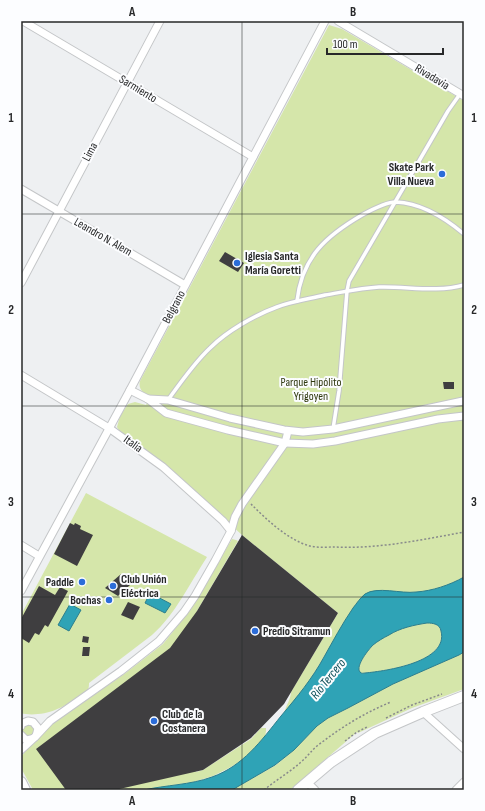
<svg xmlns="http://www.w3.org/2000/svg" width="485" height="811" font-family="'Sofia Sans Condensed',sans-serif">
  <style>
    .green { fill: #d5e6aa }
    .water { fill: #2fa3b6; stroke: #2d7e8c; fill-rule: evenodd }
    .building { fill: #3f3e40 }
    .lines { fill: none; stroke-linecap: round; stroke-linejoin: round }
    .lane-casing { stroke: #c4c6c8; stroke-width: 5.5 }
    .street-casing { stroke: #c4c6c8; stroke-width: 9 }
    .secondary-casing { stroke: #c4c6c8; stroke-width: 12 }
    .path { stroke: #888a8b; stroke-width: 1.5; stroke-dasharray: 2 2; stroke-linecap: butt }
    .lane { stroke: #fff; stroke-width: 3.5 }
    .street { stroke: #fff; stroke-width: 7 }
    .secondary { stroke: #fff; stroke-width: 10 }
    .grid { fill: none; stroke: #272829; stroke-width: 1; stroke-opacity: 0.55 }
    .poi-dot { fill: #2b6cd9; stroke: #fcfdff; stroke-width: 1.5 }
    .labels { text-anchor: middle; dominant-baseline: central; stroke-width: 4; stroke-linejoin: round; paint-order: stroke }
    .street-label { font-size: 12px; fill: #272829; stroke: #fcfdff }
    .poi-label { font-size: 12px; font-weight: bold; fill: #272829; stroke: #fcfdff; text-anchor: start }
    .park-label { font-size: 12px; fill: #2f380f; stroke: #fcfdff }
    .water-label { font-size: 13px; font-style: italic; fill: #0a4d57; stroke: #fcfdff }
    .neatline { fill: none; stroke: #272829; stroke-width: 1.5 }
    .grid-label { font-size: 13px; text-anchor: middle; font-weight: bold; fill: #272829 }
  </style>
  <rect width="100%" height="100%" fill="#eef0f2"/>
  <g class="green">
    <path d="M329,25L342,29L464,101V577C447,587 426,593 407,593C396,593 386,590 375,591L351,612L310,680L298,697L284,713C286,706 291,698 291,692L338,613L242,535L167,466L120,432L117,427L120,416L128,404L135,402L146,405L151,395C143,394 138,389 140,381Z"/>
    <path d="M86,493L207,557C190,583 175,615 152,635L89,683C89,685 89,689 87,691C83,696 61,708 55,710C46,714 30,716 21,713V615Z"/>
    <polygon points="232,539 236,540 238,541 197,611 196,772 203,770 251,739 261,728 266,728 266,731 265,737 252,752 241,761 229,768 213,776 193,782 143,790 33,790 21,768 21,757 29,747 54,722 123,675 163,644 191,609"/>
    <path d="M427,623C433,623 440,624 441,631C449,662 385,671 365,673C364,673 361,674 360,672C355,666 369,649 373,645C378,641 383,638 388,635C400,628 414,625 427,623Z"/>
    <polygon points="464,652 464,689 412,708 358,733 357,732 290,790 232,790 276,765 294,750 317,726 328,718 348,708 393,684 459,655"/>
    <circle cx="28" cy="731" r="7"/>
  </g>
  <g class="water">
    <path d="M464,577V652L459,655L393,684L348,708L328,718L317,726L294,750L275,765L232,790H144C166,785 190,785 212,777C243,766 261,741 281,716C297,697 312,679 324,657C333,641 342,624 353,608C357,603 360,598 365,594C377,586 401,594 416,592C432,591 450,585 464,577ZM427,623C433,623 440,624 441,631C449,662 386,671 365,673C364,673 361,674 360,672C355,666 369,649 373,645C378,641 383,638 389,635C400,628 414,625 427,623Z"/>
    <polygon points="150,593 171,604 165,613 145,603"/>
    <polygon points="70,604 81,610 69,631 58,625"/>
  </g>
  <g class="building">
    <polygon points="225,252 244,263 238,272 219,261"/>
    <polygon points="443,382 454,382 454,389 444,389"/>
    <polygon points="70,523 74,525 75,523 81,526 80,529 93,535 77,566 54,554"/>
    <polygon points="242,535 338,613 284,704 251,738 203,770 115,790 66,790 36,749 170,648 197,611"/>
    <polygon points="121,574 130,585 118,596 105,588"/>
    <polygon points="39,586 55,595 60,587 68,591 48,627 45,625 39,635 35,633 29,643 21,638 21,619"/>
    <polygon points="128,602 140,607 133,620 121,615"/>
    <polygon points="83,636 89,637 88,643 82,642"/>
    <polygon points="83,647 90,647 89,656 82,656"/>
  </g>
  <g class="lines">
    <defs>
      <g id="lane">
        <path d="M297,301C302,257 326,236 362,215C371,210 386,202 396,202C422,203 445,218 464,234"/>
        <path d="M168,400C181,382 194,363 210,348C227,331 255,315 277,307C293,301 309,299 325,295C343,292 361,288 379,287C407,286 436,293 464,285"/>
        <polyline points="333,429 339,391 347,291 349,281 419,161 448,111 460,94"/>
      </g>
      <g id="street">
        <polyline points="23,21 253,157"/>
        <polyline points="338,21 464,96"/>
        <polyline points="21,189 185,285"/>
        <polyline points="21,283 160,21"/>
        <polyline points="21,375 109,428 163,467 223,521 231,531"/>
        <polyline points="130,390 148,399 166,413 228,430 285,443 313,444 335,441 438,419 464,416"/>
        <polyline points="148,399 168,400 230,418 284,430 303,432 333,429 463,401"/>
        <polyline points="21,545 39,556"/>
        <polyline points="21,591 130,390 325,21"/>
        <polyline points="423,712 464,749"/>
        <path d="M21,726V724L28,721L33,722L38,728C36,738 36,738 26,740L21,735"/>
        <polyline points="36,736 50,721 121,671 159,641 184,612 195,596 215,561 231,531 235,517 242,504 285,443 288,431"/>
        <polyline points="21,750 34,738"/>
        <polyline points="307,782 315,790"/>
        <polyline points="456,790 464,782"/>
      </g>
      <g id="secondary">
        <polyline points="21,782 25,790"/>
        <polyline points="298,790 331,762 375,733 423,712 464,696"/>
      </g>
    </defs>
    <use href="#lane" class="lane-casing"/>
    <use href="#street" class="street-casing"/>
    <use href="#secondary" class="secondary-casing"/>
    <g class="path">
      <path d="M251,504C267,520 288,540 310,546C318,548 327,547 335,547C378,549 421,540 464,532"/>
      <polyline points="386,718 412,705 442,694"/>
      <polyline points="345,741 357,732 367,727"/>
      <path d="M264,790C276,780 290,772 301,762C307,757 311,751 317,746C340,728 364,713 391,702"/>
    </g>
    <use href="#lane" class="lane"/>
    <use href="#street" class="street"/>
    <use href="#secondary" class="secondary"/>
  </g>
  <path class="grid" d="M242,21V790M21,214H464M21,406H464M21,597H464"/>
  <g class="poi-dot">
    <circle cx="442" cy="174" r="4"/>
    <circle cx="237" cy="263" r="4"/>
    <circle cx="82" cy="582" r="4"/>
    <circle cx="113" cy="586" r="4"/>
    <circle cx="109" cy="600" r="4"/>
    <circle cx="255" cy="631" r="4"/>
    <circle cx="154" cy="721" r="4"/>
  </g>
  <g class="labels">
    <g class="street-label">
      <text transform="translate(432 77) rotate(31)">Rivadavia</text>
      <text transform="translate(138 89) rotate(31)">Sarmiento</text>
      <text transform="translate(90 152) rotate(-62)">Lima</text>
      <text transform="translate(103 237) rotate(30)">Leandro N. Alem</text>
      <text transform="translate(174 307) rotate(-62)">Belgrano</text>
      <text transform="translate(133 444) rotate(36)">Italia</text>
    </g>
    <g class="poi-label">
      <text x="434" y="167" text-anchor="end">Skate Park<tspan x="434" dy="14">Villa Nueva</tspan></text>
      <text x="245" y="256">Iglesia Santa<tspan x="245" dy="14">María Goretti</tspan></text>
      <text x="121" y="579">Club Unión<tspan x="121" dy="14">Eléctrica</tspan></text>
      <text x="74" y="582" text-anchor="end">Paddle</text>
      <text x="101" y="600" text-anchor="end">Bochas</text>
      <text x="263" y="631">Predio Sitramun</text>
      <text x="162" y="714">Club de la<tspan x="162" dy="14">Costanera</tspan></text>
    </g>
    <g class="park-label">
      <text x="311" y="382">Parque Hipólito<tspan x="311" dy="14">Yrigoyen</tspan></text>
    </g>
    <g class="water-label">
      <text transform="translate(328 679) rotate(-51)">Río Tercero</text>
    </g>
  </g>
  <rect width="485" height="811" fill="none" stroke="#fcfdff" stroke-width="44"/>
  <path d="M327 48v6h116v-6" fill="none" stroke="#272829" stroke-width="2"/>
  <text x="333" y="48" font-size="12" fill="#272829" stroke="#fcfdff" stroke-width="3" paint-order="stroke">100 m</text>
  <rect x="22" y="22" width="441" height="767" class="neatline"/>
  <g class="grid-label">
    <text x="132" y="16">A</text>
    <text x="353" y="16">B</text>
    <text x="11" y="122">1</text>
    <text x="474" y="122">1</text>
    <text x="11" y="314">2</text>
    <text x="474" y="314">2</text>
    <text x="11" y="506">3</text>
    <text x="474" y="506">3</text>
    <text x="11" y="698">4</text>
    <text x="474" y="698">4</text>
    <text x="132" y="805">A</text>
    <text x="353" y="805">B</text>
  </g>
</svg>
